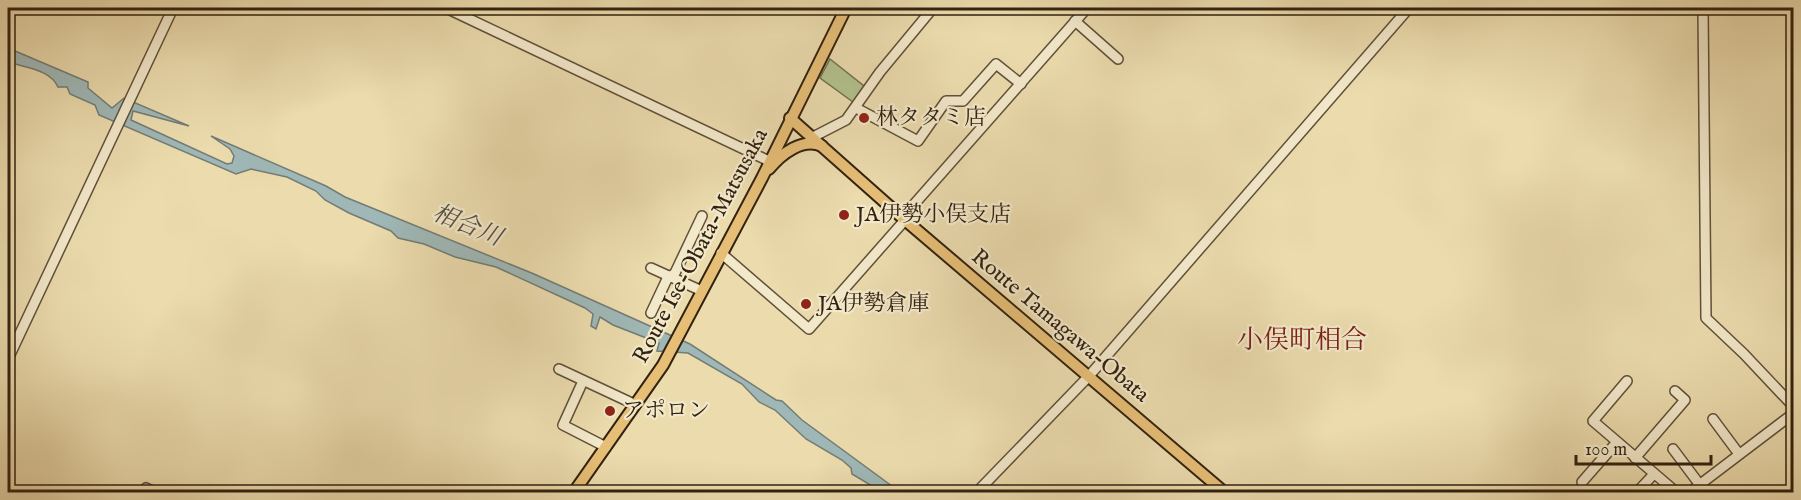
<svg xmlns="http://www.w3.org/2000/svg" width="1801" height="500" font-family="'IM FELL English','Noto Serif JP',serif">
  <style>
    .green { fill: #b2c18d; stroke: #72724f; stroke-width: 1.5 }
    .water { fill: #9fb8b7; stroke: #737c75; stroke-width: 1.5 }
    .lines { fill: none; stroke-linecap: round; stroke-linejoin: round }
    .minor-casing { stroke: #605038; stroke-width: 12 }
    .major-casing { stroke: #322211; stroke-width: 14 }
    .minor { stroke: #f2e8ca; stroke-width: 9 }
    .major { stroke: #e6be76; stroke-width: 10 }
    .poi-dot { fill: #8f2418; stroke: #f2e8ca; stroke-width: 2 }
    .labels { text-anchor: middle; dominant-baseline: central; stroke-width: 4.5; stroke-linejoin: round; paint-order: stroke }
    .poi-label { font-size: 22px; fill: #322211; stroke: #f2e8ca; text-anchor: start }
    .street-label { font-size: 22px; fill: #322211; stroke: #f2e8ca }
    .water-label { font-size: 24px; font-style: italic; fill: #534f43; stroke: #f2e8ca }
    .quarter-label { font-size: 26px; fill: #7a1f14; stroke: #f2e8ca }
  </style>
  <rect width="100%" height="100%" fill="#ebdbad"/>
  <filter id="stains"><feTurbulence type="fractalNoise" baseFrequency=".00333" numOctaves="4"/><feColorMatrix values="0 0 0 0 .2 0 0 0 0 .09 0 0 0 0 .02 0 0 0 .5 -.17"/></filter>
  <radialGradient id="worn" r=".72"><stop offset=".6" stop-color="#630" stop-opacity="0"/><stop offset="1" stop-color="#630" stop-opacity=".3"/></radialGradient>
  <polygon class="green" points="830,59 864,86 853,102 820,78"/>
  <path class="water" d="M8,48L88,82V88L112,108L124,98L189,126L133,111L131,120L227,164L232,163L234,156L230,149L211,136L326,186L345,197L534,274L690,344L776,400L782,401L802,420L900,492H882L852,474L851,468L842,460L806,439L775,410L759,402L742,384L688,353L657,351L659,343L613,325L600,317L596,329L591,326L593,314L585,308L496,267L455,257L424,244L398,238L391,231L349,213L325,200L316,191L287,177L251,169L236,174L99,115L95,105L70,94L67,87H58C50,69 25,68 9,62Z"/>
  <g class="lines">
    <defs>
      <g id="minor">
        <polyline points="446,8 769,161"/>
        <polyline points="1703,8 1706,318 1744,354 1794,407"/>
        <polyline points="1075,21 1118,59"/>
        <polyline points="856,108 918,141 946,101 963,101 996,64 1021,84"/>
        <polyline points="813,137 846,120 880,72 933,8"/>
        <polyline points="902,218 1087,8"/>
        <polyline points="721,253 809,329 905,220"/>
        <polyline points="651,268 702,291"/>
        <polyline points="651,313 667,279 675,273 702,216"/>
        <polyline points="8,359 173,8"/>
        <polyline points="559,369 636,405"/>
        <polyline points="583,381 563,425 606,447"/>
        <polyline points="1627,381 1593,421 1676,492"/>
        <polyline points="1713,419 1739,454"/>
        <polyline points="1673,449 1700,485"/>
        <polyline points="1635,458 1685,400 1675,391"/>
        <polyline points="1582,482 1617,442"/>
        <polyline points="143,492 146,488 155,492"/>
        <polyline points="977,492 1089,376 1409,8"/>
        <polyline points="1637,492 1654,474"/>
        <polyline points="1690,492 1794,413"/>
      </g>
      <g id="major">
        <polyline points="790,118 905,220 1224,492"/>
        <path d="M769,169C781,154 803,137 822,146"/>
        <polyline points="574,492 663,365 762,178 846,8"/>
      </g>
    </defs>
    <use href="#minor" class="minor-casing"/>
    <use href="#major" class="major-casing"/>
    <use href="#minor" class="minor"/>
    <use href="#major" class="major"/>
  </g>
  <g class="poi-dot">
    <circle cx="864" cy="118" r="6"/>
    <circle cx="844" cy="215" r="6"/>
    <circle cx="806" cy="304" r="6"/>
    <circle cx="610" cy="411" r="6"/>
  </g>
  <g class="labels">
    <g class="poi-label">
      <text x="876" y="118">林タタミ店</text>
      <text x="856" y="215">JA伊勢小俣支店</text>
      <text x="818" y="304">JA伊勢倉庫</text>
      <text x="622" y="411">アポロン</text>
    </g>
    <g class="street-label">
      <text transform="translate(701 246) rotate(-62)">Route Ise-Obata-Matsusaka</text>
      <text transform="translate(1060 326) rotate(40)">Route Tamagawa-Obata</text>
    </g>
    <g class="water-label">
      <text transform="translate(467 226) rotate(22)">相合川</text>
    </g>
    <g class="quarter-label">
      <text x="1302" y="340">小俣町相合</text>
    </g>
  </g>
  <rect width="1801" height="500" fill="none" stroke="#ebdbad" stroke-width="30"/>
  <rect x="9" y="9" width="1783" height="482" fill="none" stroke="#322211" stroke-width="3"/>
  <rect x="15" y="15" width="1771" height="470" fill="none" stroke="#322211" stroke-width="1.5"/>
  <path d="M1576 455v9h135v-9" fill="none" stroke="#322211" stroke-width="3"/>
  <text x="1585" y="455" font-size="18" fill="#322211" stroke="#f2e8ca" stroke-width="4.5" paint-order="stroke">100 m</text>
  <rect width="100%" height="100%" filter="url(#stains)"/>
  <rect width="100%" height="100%" fill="url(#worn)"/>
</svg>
